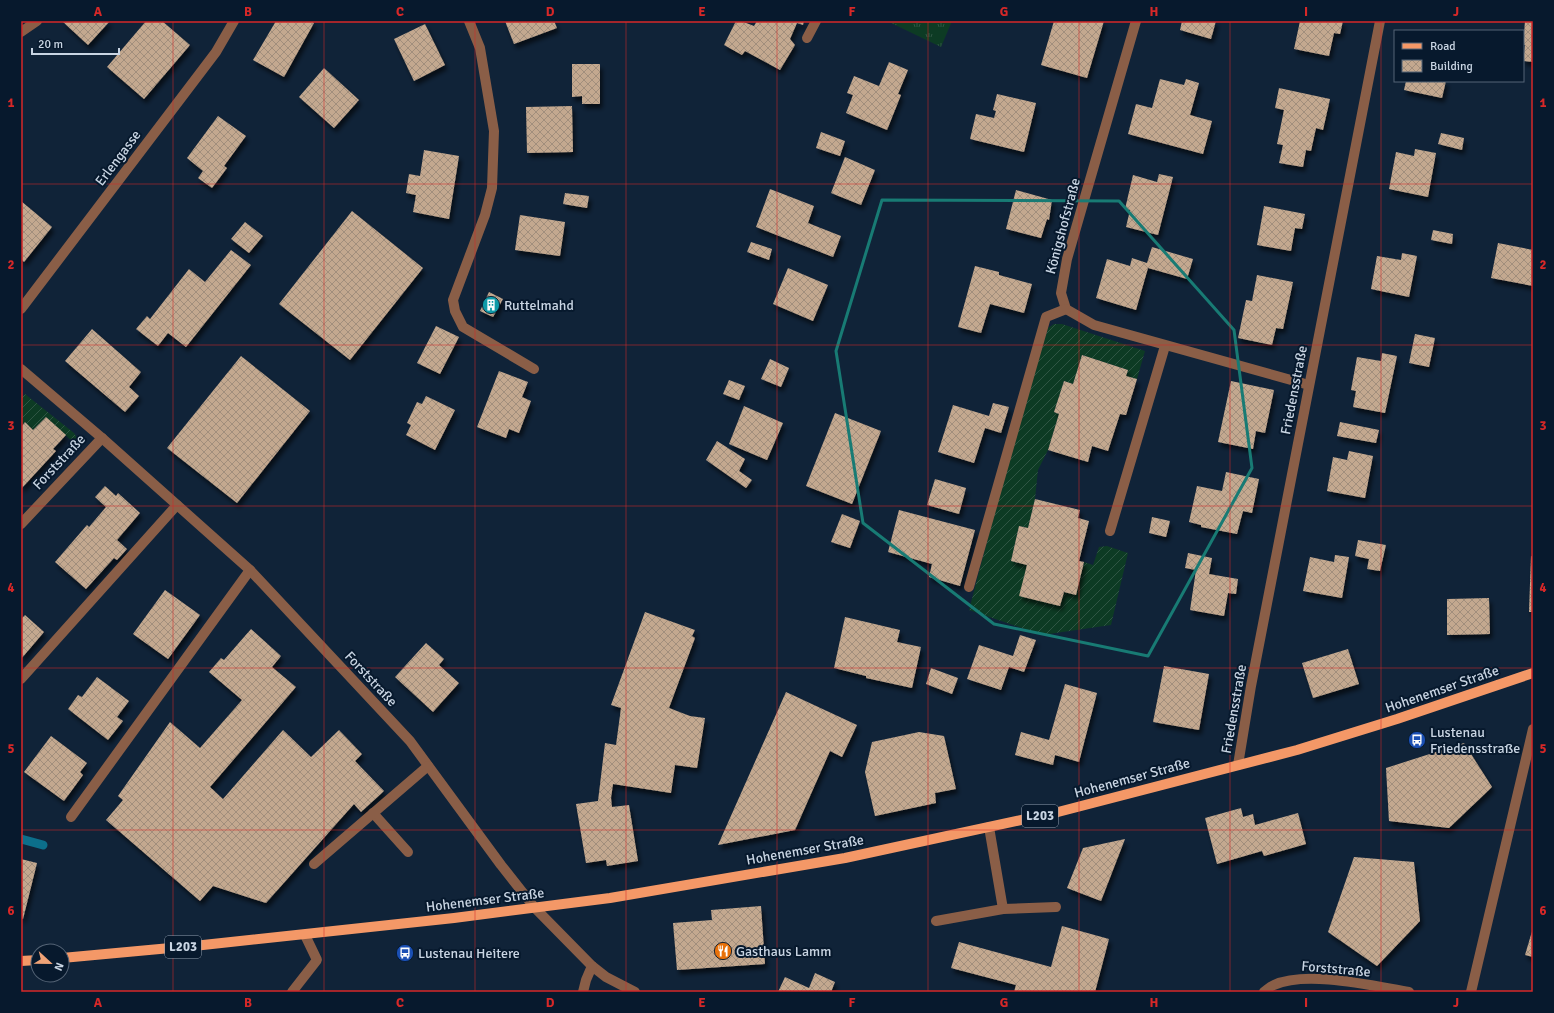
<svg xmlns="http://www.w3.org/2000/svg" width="1554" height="1013" font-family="Signika,sans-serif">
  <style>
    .grass { fill: url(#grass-tufts) }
    .garden { fill: url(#garden-furrows) }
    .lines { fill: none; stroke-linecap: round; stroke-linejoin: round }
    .stream { stroke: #0c6f8b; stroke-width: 9 }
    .building { fill: url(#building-cross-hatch); filter: url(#shadow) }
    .minor { stroke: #8a5e47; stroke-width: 10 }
    .major { stroke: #f49867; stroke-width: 10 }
    .marked { fill: none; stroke: #187b74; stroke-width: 3; stroke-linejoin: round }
    .grid { fill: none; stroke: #d62828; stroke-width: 1; stroke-opacity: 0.55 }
    .labels { text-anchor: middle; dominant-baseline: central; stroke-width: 4; stroke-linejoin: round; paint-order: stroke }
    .shield { fill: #07192d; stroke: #8f9dac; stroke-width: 1 }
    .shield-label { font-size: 13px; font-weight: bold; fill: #c9d5e3 }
    .street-label { font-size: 14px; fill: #c9d5e3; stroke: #07192d }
    .poi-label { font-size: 14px; fill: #c9d5e3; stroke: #07192d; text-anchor: start }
    .neatline { fill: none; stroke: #d62828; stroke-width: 1.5 }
    .grid-label { font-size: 13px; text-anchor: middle; font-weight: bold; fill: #d62828 }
  </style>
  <defs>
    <pattern id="grass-tufts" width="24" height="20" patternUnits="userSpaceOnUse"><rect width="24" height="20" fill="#0d3b24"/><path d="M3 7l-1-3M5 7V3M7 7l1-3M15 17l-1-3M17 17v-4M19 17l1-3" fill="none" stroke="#2f5644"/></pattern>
    <pattern id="garden-furrows" width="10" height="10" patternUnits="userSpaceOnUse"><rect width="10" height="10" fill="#0d3b24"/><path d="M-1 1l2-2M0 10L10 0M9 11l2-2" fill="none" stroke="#2f5644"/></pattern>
    <pattern id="building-cross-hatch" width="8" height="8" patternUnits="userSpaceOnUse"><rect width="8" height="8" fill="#c3a88f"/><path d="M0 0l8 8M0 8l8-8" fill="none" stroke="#a18e7c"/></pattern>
    <filter id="shadow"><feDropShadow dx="2.5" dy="4.5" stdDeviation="2" flood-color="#0009"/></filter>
  </defs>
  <rect width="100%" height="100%" fill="#102338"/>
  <polygon class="grass" points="887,21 952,21 941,47"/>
  <g class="garden">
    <polygon points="1054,324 1062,324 1145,351 1137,379 1126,376 1128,370 1082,355 1073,384 1064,381 1054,412 1059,414 1048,450 1038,470 1035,499 1028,528 1019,526 1011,561 1027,565 1020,596 1060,606 1064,592 1076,595 1084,562 1093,565 1099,547 1107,546 1128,553 1111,625 1042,635 969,610 1008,462 1048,328"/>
    <polygon points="25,394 74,433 78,439 77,446 46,417 33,430 25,422 21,427 21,398"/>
  </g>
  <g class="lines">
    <polyline class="stream" points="21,839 43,845"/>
  </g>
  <g class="building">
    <polygon points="62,21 110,21 88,45"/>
    <polygon points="146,21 162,21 190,45 144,99 107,67"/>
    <polygon points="276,21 312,21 314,23 284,77 253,60"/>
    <polygon points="505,21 554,21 557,28 514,44"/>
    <polygon points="736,21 741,21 754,26 757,21 804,21 803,25 797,23 790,39 795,45 780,70 745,51 742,55 724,45"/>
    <polygon points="1054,21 1104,21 1087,78 1041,65"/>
    <polygon points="1182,21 1216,21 1211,39 1180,30"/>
    <polygon points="1300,21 1343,21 1340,34 1334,33 1329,56 1294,49"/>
    <polygon points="1525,21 1533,21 1533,62 1523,61 1525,45 1523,45"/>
    <polygon points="425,24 445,65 414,81 394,39"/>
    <polygon points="889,62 908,70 898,94 901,95 887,130 846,113 853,95 847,93 854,76 879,86"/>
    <polygon points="572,64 600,64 600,104 582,104 582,96 572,97"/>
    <polygon points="324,68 359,100 334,128 299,97"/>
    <polygon points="1160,79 1184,85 1186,79 1199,83 1190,115 1212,121 1203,154 1128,134 1136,104 1152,108"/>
    <polygon points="1406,81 1446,81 1442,98 1404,90"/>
    <polygon points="1279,88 1330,99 1323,130 1316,128 1311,151 1306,150 1303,167 1279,163 1283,145 1277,144 1284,110 1275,108"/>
    <polygon points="997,94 1036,103 1024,152 970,139 976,114 994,118 996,111 993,110"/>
    <polygon points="572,106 573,152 527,153 526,107"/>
    <polygon points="218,116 246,136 224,166 227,168 212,188 198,178 203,171 187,158"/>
    <polygon points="821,132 845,141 840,156 816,148"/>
    <polygon points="1441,133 1464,138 1462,150 1438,144"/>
    <polygon points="1415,149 1436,153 1428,197 1389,189 1396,152 1414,156"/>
    <polygon points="424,150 459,156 449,219 413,212 416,195 406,193 409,174 420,176"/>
    <polygon points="845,157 875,170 861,205 831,193"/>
    <polygon points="1159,174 1173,177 1158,235 1126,227 1130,210 1125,209 1133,175 1157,182"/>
    <polygon points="770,189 814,206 808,223 841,236 833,257 756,227"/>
    <polygon points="1016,190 1052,200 1049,220 1047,219 1041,238 1006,229"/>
    <polygon points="565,193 589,196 587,208 563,204"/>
    <polygon points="21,201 52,227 24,262 21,259"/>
    <polygon points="1264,206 1305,214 1302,229 1295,228 1291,251 1257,245"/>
    <polygon points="352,211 423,268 350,360 279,304"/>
    <polygon points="520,215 565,222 560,256 515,250"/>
    <polygon points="245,222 263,236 249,253 231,239"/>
    <polygon points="1433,230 1453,234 1452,244 1431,240"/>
    <polygon points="751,242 772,249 769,260 747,252"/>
    <polygon points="1498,243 1533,250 1533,286 1491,278"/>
    <polygon points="1152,247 1193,259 1187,279 1148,268 1136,310 1096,298 1107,259 1130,266 1132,258 1147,263"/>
    <polygon points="231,250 251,265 186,347 168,333 158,346 136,329 147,316 150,319 189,269 205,282"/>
    <polygon points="1402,253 1417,256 1409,297 1371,289 1377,256 1401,260"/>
    <polygon points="975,266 999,272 999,275 1032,284 1024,313 990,304 981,333 958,327"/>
    <polygon points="788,268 828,285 813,321 773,304"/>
    <polygon points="1257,275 1293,282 1283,329 1276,328 1272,345 1238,338 1246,300 1252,301"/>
    <polygon points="489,292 503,299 493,317 480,311"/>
    <polygon points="436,326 459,337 440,374 417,363"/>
    <polygon points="92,329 141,372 129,387 139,396 125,412 65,361"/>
    <polygon points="1415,334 1435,338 1429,367 1409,363"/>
    <polygon points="1382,353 1397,356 1385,413 1353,407 1356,391 1351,390 1357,357 1381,361"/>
    <polygon points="1082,355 1128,370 1126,376 1137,379 1126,415 1120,414 1108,451 1092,446 1088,462 1048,450 1059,414 1054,412 1064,381 1073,384"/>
    <polygon points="241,356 310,411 237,503 167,448"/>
    <polygon points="770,359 789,368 781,387 761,379"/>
    <polygon points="499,371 528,382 522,397 531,401 519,433 509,429 506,438 477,427"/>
    <polygon points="729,380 745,386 739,400 723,394"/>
    <polygon points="1231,381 1274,390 1265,433 1256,431 1253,449 1218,442"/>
    <polygon points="426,396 455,410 435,450 406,435 411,425 407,423 417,402 422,404"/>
    <polygon points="993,403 1009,407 1001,433 985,428 974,463 938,452 953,405 989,416"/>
    <polygon points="744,406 783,423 767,460 729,444"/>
    <polygon points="835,413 881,431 852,504 806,486"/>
    <polygon points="46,417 66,435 53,449 56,451 21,489 21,427 25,422 33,430"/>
    <polygon points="1340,422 1379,430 1376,443 1337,436"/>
    <polygon points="717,441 745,459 739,471 752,480 746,488 706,460"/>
    <polygon points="1349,451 1373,456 1365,498 1327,491 1333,457 1347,460"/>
    <polygon points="1226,472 1259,479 1252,513 1243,511 1237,534 1201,527 1201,525 1189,522 1197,486 1222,491"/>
    <polygon points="935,479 966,488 959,514 927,505"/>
    <polygon points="105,486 116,496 118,493 140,513 117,540 127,549 117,560 114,558 86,589 55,562 87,525 89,527 106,507 95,497"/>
    <polygon points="1035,499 1080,510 1078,518 1089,521 1079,561 1084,562 1076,595 1064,592 1060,606 1019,596 1027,565 1011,561 1019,526 1028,528"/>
    <polygon points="899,510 975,530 960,586 929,577 932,564 888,552"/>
    <polygon points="842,514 860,521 850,548 831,542"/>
    <polygon points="1152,517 1170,521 1166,537 1149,533"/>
    <polygon points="1358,540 1386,545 1380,571 1367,569 1369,559 1355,556"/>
    <polygon points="1188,553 1212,558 1209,574 1238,579 1236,594 1228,593 1224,616 1190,610 1196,570 1185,568"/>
    <polygon points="1335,555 1349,557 1342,598 1303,591 1310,557 1334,562"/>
    <polygon points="1531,556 1533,556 1533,612 1529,612"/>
    <polygon points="165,590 200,615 168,659 133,634"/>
    <polygon points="1489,598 1490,634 1447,635 1447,599"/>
    <polygon points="645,612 695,630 692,636 695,638 669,708 690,716 705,718 697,768 675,765 671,793 613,784 611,798 612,807 629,805 638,861 607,866 606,860 586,863 576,804 598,801 605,743 616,745 621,708 611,705"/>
    <polygon points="25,615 44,632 21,659 21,619"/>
    <polygon points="845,617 900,630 897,642 921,647 912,688 866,678 866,676 834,668"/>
    <polygon points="251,629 281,656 272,667 296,687 210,787 223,799 283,730 311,757 339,730 362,754 355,761 384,791 361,812 354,804 266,903 213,886 200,901 106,820 123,800 118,796 170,722 200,748 242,700 209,672 221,658 224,660"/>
    <polygon points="1020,635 1036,640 1024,672 1009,667 1001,690 967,679 979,645 1013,656"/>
    <polygon points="426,643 444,659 439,665 459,683 433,712 395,677"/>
    <polygon points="1348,649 1359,684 1313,698 1302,663"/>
    <polygon points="1164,666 1209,674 1199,730 1153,722"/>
    <polygon points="931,668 958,678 952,694 926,684"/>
    <polygon points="97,677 129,701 117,717 123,721 108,740 68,709 78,695 82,697"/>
    <polygon points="1065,684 1097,693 1079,762 1055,755 1053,765 1015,755 1021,732 1049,740"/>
    <polygon points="786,692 857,725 842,757 830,751 795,830 718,845"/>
    <polygon points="919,732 944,736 956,789 935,793 936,803 875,816 865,772 872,742"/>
    <polygon points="51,736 87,763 80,772 83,775 64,801 24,772"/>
    <polygon points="1464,743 1492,787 1449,828 1389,821 1386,768"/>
    <polygon points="1241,808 1243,817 1253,814 1255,825 1298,813 1306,844 1264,856 1262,851 1217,864 1205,818"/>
    <polygon points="1125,839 1101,901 1067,888 1083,848"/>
    <polygon points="1354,857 1414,862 1420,921 1377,966 1328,932"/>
    <polygon points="21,859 37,863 23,919 21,919"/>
    <polygon points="761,906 765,964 677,970 673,923 712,920 711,910"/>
    <polygon points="1062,926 1109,939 1095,992 1014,992 1016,985 951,968 959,942 1051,967"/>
    <polygon points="1533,928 1533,957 1525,955"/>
    <polygon points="815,973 835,982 831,992 778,992 785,977 809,988"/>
  </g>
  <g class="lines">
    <g class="minor">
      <polyline points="469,21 480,48 494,131 492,188 485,215 453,300 455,311 463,327 534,369"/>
      <polyline points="1136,21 1067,259 1061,293 1066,309 1094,325 1309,385"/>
      <polyline points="21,32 37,21"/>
      <polyline points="807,38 816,21"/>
      <polyline points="21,309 216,52 234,21"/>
      <polyline points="21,369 102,438 250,570 410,741 501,865 535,908 592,966 606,977 635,992"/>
      <polyline points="21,524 102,438"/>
      <polyline points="1110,531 1165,346"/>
      <polyline points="969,587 1046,317 1066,309"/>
      <polyline points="21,679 177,505"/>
      <polyline points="1238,765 1251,686 1288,495 1380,21"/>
      <polyline points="373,813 408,852"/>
      <polyline points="71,817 250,570"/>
      <polyline points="989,827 1003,909"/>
      <polyline points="314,864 428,766"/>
      <polyline points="936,921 1003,909 1056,907"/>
      <polyline points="292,992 317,960 305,935"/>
      <polyline points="583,992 586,980 592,966"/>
      <path d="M1264,992C1267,990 1270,986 1274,985C1307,970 1373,986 1409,992"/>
      <polyline points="1471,992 1533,729"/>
    </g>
    <g class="major">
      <polyline points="62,958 203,945 454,918 610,898 845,858 1058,812 1297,750 1397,719 1533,673"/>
      <polyline points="21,961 38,960"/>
    </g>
  </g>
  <path class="marked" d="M882,200L1119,201L1234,330L1252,468L1148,656L994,624L863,523L836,351Z"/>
  <path class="grid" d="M173,21V992M324,21V992M475,21V992M626,21V992M777,21V992M928,21V992M1079,21V992M1230,21V992M1381,21V992M21,184H1533M21,345H1533M21,506H1533M21,668H1533M21,830H1533"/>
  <defs>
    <symbol id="building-disc" viewBox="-11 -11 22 22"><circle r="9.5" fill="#0f9aa8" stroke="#07192d"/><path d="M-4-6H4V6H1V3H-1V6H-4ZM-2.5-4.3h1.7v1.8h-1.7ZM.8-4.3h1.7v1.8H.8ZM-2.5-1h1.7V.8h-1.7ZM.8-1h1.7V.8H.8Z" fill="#fff"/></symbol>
    <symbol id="bus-disc" viewBox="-11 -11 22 22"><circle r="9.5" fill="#1a4fb4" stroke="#07192d"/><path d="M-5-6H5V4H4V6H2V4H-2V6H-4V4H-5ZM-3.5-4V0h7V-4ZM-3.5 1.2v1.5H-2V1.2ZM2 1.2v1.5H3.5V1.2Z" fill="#fff"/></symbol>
    <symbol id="restaurant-disc" viewBox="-11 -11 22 22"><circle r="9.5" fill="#e8710a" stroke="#07192d"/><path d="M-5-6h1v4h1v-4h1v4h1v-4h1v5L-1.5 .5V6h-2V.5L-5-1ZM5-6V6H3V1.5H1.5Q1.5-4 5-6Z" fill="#fff"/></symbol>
  </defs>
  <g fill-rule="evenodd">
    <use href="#building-disc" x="481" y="295" width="20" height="20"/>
    <use href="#bus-disc" x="1407" y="730" width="20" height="20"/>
    <use href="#restaurant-disc" x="713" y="941" width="20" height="20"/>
    <use href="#bus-disc" x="395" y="943" width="20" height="20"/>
  </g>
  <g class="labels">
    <g class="shield">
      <rect x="1022" y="805" width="36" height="22" rx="3"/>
      <rect x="165" y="936" width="36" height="22" rx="3"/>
    </g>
    <g class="shield-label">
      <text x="1040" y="816">L203</text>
      <text x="183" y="947">L203</text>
    </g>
    <g class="street-label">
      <text transform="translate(118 158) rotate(-53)">Erlengasse</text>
      <text transform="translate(1063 226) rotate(-75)">Königshofstraße</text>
      <text transform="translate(1294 390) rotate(-79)">Friedensstraße</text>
      <text transform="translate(59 462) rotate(-47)">Forststraße</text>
      <text transform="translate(371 679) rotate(47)">Forststraße</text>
      <text transform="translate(1442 689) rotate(-19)">Hohenemser Straße</text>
      <text transform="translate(1234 709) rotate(-80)">Friedensstraße</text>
      <text transform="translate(1132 778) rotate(-15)">Hohenemser Straße</text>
      <text transform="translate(805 850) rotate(-10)">Hohenemser Straße</text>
      <text transform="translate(485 900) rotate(-7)">Hohenemser Straße</text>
      <text transform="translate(1336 969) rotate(5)">Forststraße</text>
    </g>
    <g class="poi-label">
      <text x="504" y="305">Ruttelmahd</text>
      <text x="1430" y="732">Lustenau<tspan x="1430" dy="16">Friedensstraße</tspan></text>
      <text x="736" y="951">Gasthaus Lamm</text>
      <text x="418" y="953">Lustenau Heitere</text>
    </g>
  </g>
  <rect width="1554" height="1013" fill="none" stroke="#07192d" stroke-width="44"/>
  <rect x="1394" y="30" width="130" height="52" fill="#07192d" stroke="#556476"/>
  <rect x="1402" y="43" width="20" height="6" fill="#f49867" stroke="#556476"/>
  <text x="1430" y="50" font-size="12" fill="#c9d5e3">Road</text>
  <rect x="1402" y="60" width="20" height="12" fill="url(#building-cross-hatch)" stroke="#556476"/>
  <text x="1430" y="70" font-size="12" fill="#c9d5e3">Building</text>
  <g transform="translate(50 963) rotate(112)"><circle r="19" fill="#07192d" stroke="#556476"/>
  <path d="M0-3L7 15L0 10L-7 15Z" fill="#efa377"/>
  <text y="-6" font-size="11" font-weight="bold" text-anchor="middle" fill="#c9d5e3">N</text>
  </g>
  <path d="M32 48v6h87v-6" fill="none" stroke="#c9d5e3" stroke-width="2"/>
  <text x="38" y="48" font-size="12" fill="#c9d5e3" stroke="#07192d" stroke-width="3" paint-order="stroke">20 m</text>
  <rect x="22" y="22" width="1510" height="969" class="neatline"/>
  <g class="grid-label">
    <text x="98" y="16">A</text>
    <text x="248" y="16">B</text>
    <text x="400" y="16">C</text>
    <text x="550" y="16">D</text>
    <text x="702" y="16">E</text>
    <text x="852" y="16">F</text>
    <text x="1004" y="16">G</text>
    <text x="1154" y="16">H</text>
    <text x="1306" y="16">I</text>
    <text x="1456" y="16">J</text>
    <text x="11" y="107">1</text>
    <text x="1543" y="107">1</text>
    <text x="11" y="269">2</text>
    <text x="1543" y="269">2</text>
    <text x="11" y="430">3</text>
    <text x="1543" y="430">3</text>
    <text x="11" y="592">4</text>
    <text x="1543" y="592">4</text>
    <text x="11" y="753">5</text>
    <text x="1543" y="753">5</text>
    <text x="11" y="915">6</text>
    <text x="1543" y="915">6</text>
    <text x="98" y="1007">A</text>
    <text x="248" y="1007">B</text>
    <text x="400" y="1007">C</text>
    <text x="550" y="1007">D</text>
    <text x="702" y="1007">E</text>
    <text x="852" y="1007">F</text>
    <text x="1004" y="1007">G</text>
    <text x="1154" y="1007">H</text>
    <text x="1306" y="1007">I</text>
    <text x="1456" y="1007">J</text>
  </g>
</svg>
